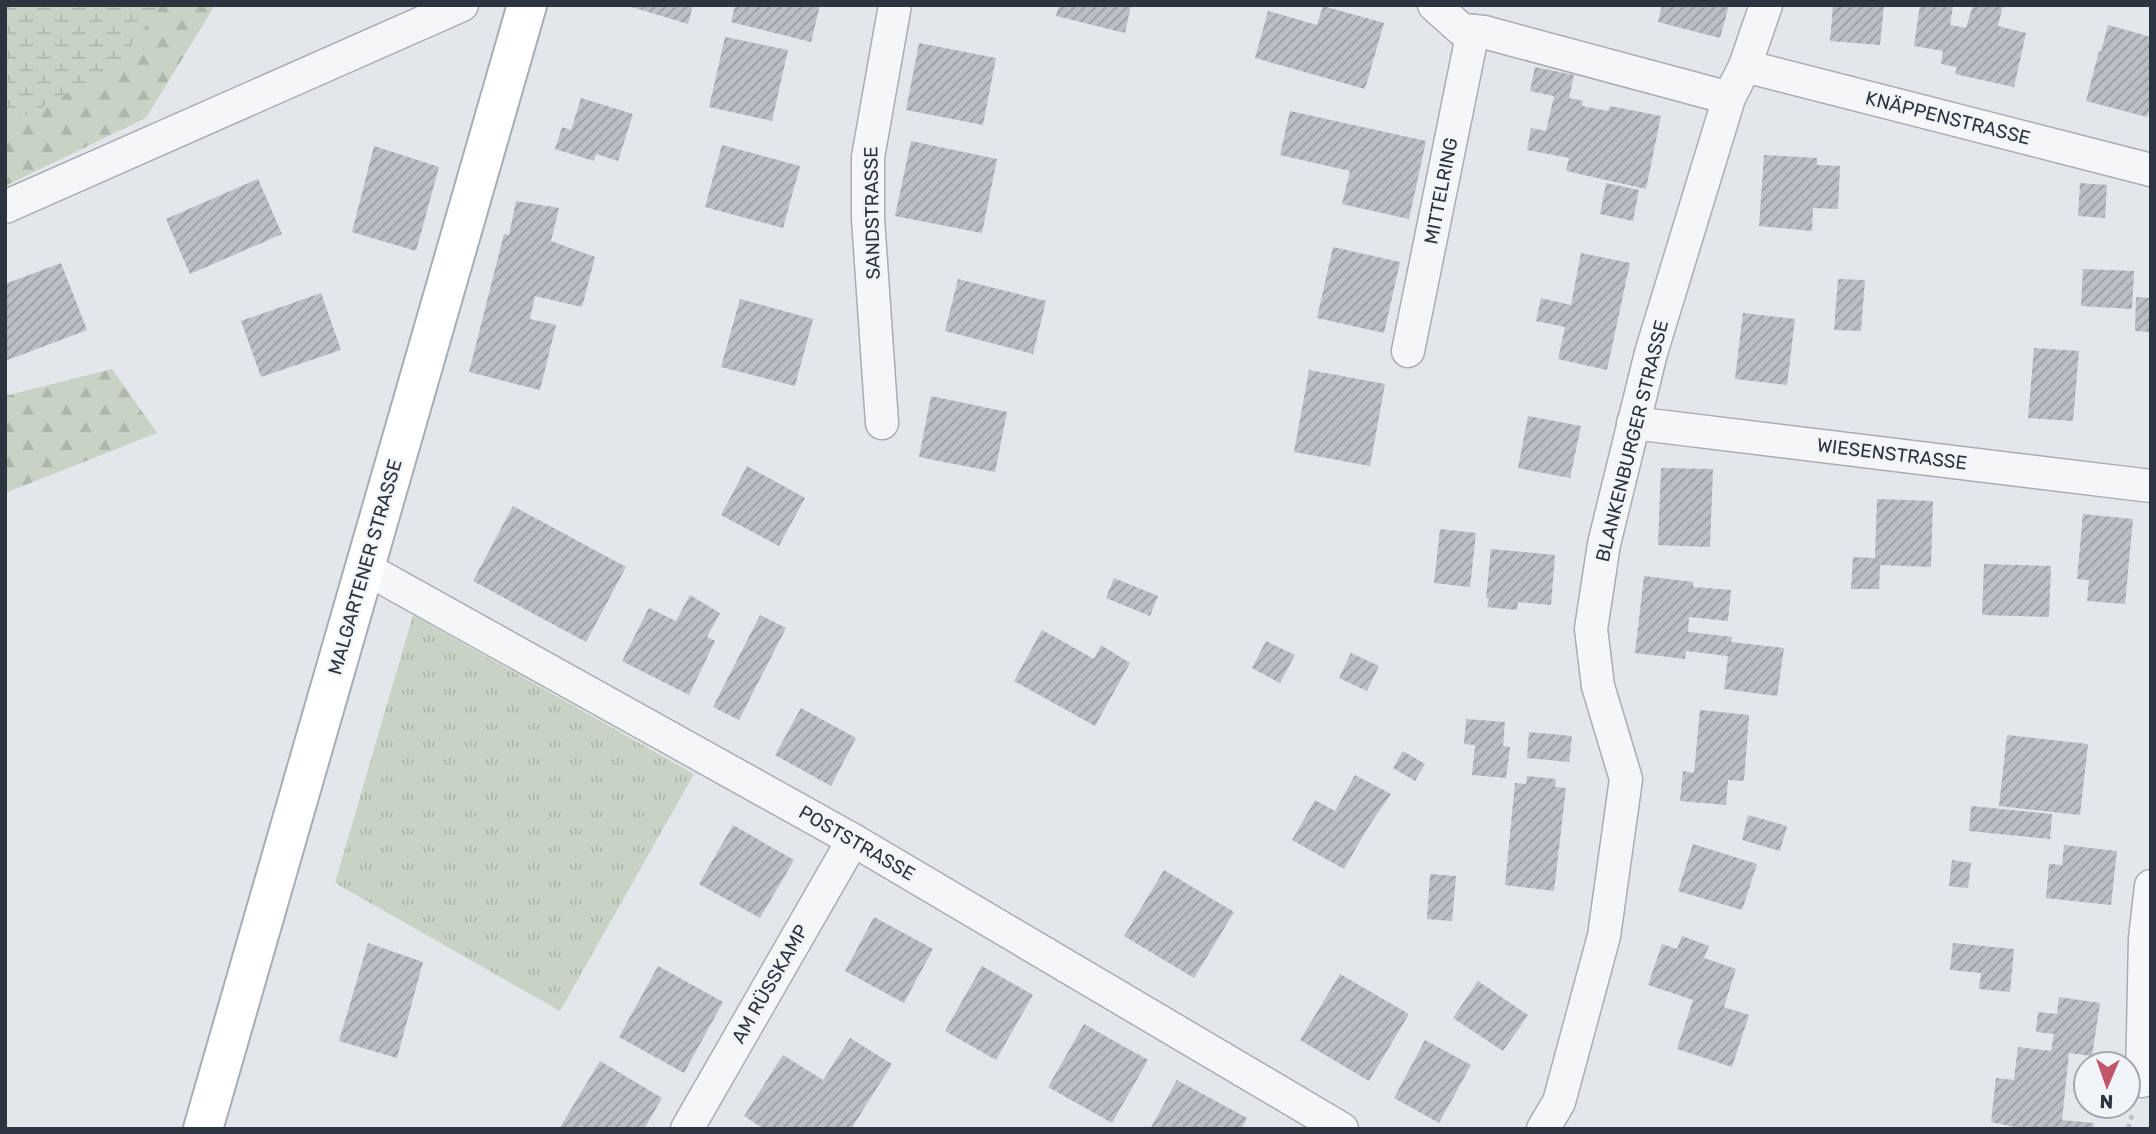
<svg xmlns="http://www.w3.org/2000/svg" width="2156" height="1134" font-family="Rubik,sans-serif">
  <style>
    .grass { fill: url(#grass-tufts) }
    .forest { fill: url(#forest-firs) }
    .wetland { fill: url(#wetland-marsh) }
    .building { fill: url(#building-hatch) }
    .lines { fill: none; stroke-linecap: round; stroke-linejoin: round }
    .street-casing { stroke: #a8adb4; stroke-width: 35 }
    .secondary-casing { stroke: #a8adb4; stroke-width: 42 }
    .path { stroke: #b9bcc1; stroke-width: 4.5; stroke-dasharray: 5 5; stroke-linecap: butt }
    .street { stroke: #f5f6f8; stroke-width: 32 }
    .secondary { stroke: #fff; stroke-width: 38 }
    .labels { text-anchor: middle; dominant-baseline: central; stroke-width: 5; stroke-linejoin: round; paint-order: stroke }
    .street-label { font-size: 19px; fill: #2c3440; stroke: #f2f5f7 }
  </style>
  <defs>
    <pattern id="grass-tufts" width="24" height="20" patternUnits="userSpaceOnUse" patternTransform="scale(1.75)"><rect width="24" height="20" fill="#c9d3c5"/><path d="M3 7l-1-3M5 7V3M7 7l1-3M15 17l-1-3M17 17v-4M19 17l1-3" fill="none" stroke="#adb6aa"/></pattern>
    <pattern id="forest-firs" width="22" height="20" patternUnits="userSpaceOnUse" patternTransform="scale(1.75)"><rect width="22" height="20" fill="#c9d3c5"/><path d="M5 1l3.5 6h-7zM16 11l3.5 6h-7z" fill="#adb6aa"/></pattern>
    <pattern id="wetland-marsh" width="20" height="14" patternUnits="userSpaceOnUse" patternTransform="scale(1.75)"><rect width="20" height="14" fill="#c9d3c5"/><path d="M1 5h8M5 5V1M11 12h8M15 12V8" fill="none" stroke="#adb6aa"/></pattern>
    <pattern id="building-hatch" width="6" height="6" patternUnits="userSpaceOnUse" patternTransform="scale(1.75)"><rect width="6" height="6" fill="#bbbfc6"/><path d="M-1 1l2-2M0 6l6-6M5 7l2-2" fill="none" stroke="#989ca2"/></pattern>
  </defs>
  <rect width="100%" height="100%" fill="#e3e6ea"/>
  <polygon class="grass" points="413,615 694,774 560,1011 335,883"/>
  <g class="forest">
    <polygon points="5,5 215,5 146,118 5,186"/>
    <polygon points="112,369 157,433 5,493 5,396"/>
  </g>
  <polygon class="wetland" points="5,5 161,5 113,71 5,126"/>
  <g class="building">
    <polygon points="625,5 693,5 688,24"/>
    <polygon points="735,5 820,5 811,42 731,22"/>
    <polygon points="1059,5 1131,5 1125,33 1056,16"/>
    <polygon points="1662,5 1729,5 1720,38 1658,22"/>
    <polygon points="1833,5 1884,5 1880,45 1830,41"/>
    <polygon points="1920,5 1953,6 1950,25 1966,28 1973,5 2003,5 1998,26 2026,33 2014,87 1955,74 1957,67 1941,64 1943,51 1914,46"/>
    <polygon points="1323,6 1384,23 1365,89 1255,58 1268,11 1317,25"/>
    <polygon points="2108,25 2151,37 2151,104 2147,117 2086,101 2099,51 2101,52"/>
    <polygon points="725,37 788,50 772,121 709,107"/>
    <polygon points="919,43 996,58 983,125 906,110"/>
    <polygon points="1535,67 1574,75 1569,98 1583,101 1582,106 1608,111 1610,106 1661,116 1646,189 1566,171 1569,158 1527,150 1531,128 1546,131 1554,96 1530,91"/>
    <polygon points="581,98 633,114 618,161 596,154 594,161 555,149 562,127 571,130"/>
    <polygon points="1290,111 1426,141 1409,219 1342,204 1350,171 1280,155"/>
    <polygon points="911,141 997,159 982,233 895,216"/>
    <polygon points="722,145 800,166 783,228 705,207"/>
    <polygon points="374,146 439,167 416,251 352,232"/>
    <polygon points="1764,155 1817,158 1817,165 1840,166 1838,209 1813,208 1812,231 1759,226"/>
    <polygon points="258,179 282,234 190,274 166,219"/>
    <polygon points="1606,183 1639,190 1633,221 1600,214"/>
    <polygon points="2080,183 2107,185 2105,218 2078,216"/>
    <polygon points="516,201 559,208 551,241 595,257 582,307 535,296 530,319 556,325 540,390 469,372 504,234 509,235"/>
    <polygon points="1333,247 1400,262 1384,333 1317,318"/>
    <polygon points="1581,253 1630,263 1607,370 1558,359 1565,327 1536,321 1541,298 1571,305"/>
    <polygon points="61,263 87,330 5,361 5,284"/>
    <polygon points="2083,269 2134,271 2132,309 2081,306"/>
    <polygon points="958,279 1046,301 1033,354 945,331"/>
    <polygon points="1838,279 1865,280 1861,331 1834,330"/>
    <polygon points="321,293 341,350 261,377 241,321"/>
    <polygon points="2136,297 2151,298 2151,332 2135,331"/>
    <polygon points="740,299 813,319 795,386 721,367"/>
    <polygon points="1743,313 1795,319 1787,385 1735,379"/>
    <polygon points="2034,348 2079,351 2073,421 2028,418"/>
    <polygon points="1309,370 1385,384 1370,466 1294,452"/>
    <polygon points="931,396 1007,412 995,472 919,457"/>
    <polygon points="1528,416 1581,426 1570,478 1518,468"/>
    <polygon points="747,466 805,498 779,546 721,515"/>
    <polygon points="1661,468 1713,469 1710,547 1658,545"/>
    <polygon points="1877,499 1933,501 1931,567 1880,565 1879,589 1851,589 1853,557 1875,558"/>
    <polygon points="513,506 626,567 586,642 473,581"/>
    <polygon points="2083,514 2133,519 2125,604 2087,601 2089,580 2077,579"/>
    <polygon points="1440,529 1476,533 1470,587 1434,583"/>
    <polygon points="1491,549 1555,555 1551,605 1518,602 1517,610 1487,607 1489,599 1486,598"/>
    <polygon points="1984,564 2051,566 2049,617 1982,615"/>
    <polygon points="1644,576 1693,582 1693,587 1731,590 1728,621 1689,617 1688,632 1732,637 1731,642 1784,648 1777,696 1724,689 1728,656 1686,651 1685,659 1635,653"/>
    <polygon points="1114,578 1158,596 1150,616 1106,598"/>
    <polygon points="690,595 720,613 707,637 715,641 689,695 622,661 649,608 676,621"/>
    <polygon points="760,615 786,628 739,720 713,707"/>
    <polygon points="1042,630 1094,659 1101,645 1130,663 1095,726 1014,681"/>
    <polygon points="1266,641 1295,655 1280,683 1252,668"/>
    <polygon points="1351,653 1379,666 1367,691 1339,678"/>
    <polygon points="801,708 856,738 831,786 775,755"/>
    <polygon points="1700,710 1749,715 1744,781 1728,780 1726,805 1680,801 1683,771 1694,773"/>
    <polygon points="1466,719 1505,722 1503,746 1510,747 1506,778 1472,775 1475,745 1464,744"/>
    <polygon points="1529,732 1572,736 1569,762 1527,758"/>
    <polygon points="2007,735 2088,744 2080,815 1999,806"/>
    <polygon points="1403,751 1425,764 1415,781 1393,768"/>
    <polygon points="1355,775 1391,794 1367,829 1344,869 1292,840 1315,800 1335,811"/>
    <polygon points="1527,776 1556,779 1555,787 1566,788 1554,891 1505,885 1515,783 1526,784"/>
    <polygon points="1971,806 2052,814 2050,839 1969,831"/>
    <polygon points="1748,815 1787,826 1780,851 1742,840"/>
    <polygon points="733,825 794,860 760,918 699,884"/>
    <polygon points="1693,844 1757,864 1742,910 1678,891"/>
    <polygon points="2064,845 2117,851 2111,905 2046,898 2049,864 2062,865"/>
    <polygon points="1952,860 1971,863 1968,888 1949,886"/>
    <polygon points="1164,870 1234,912 1194,978 1124,936"/>
    <polygon points="1430,874 1456,876 1452,921 1427,919"/>
    <polygon points="874,917 933,949 904,1003 845,971"/>
    <polygon points="1682,936 1709,946 1704,958 1736,969 1724,1007 1749,1015 1732,1067 1677,1049 1693,1000 1648,985 1662,944 1677,949"/>
    <polygon points="368,943 423,962 397,1058 339,1041"/>
    <polygon points="1953,943 2014,949 2010,992 1979,989 1981,973 1950,970"/>
    <polygon points="658,966 723,1002 684,1073 619,1037"/>
    <polygon points="982,966 1033,995 996,1060 945,1031"/>
    <polygon points="1340,974 1409,1014 1369,1081 1300,1040"/>
    <polygon points="1478,981 1528,1015 1503,1051 1453,1018"/>
    <polygon points="2059,997 2100,1003 2092,1056 2069,1053 2062,1120 2094,1123 2093,1129 2024,1129 1991,1122 1996,1078 2014,1080 2018,1047 2051,1051 2054,1034 2036,1032 2038,1012 2057,1014"/>
    <polygon points="1084,1024 1148,1060 1112,1123 1048,1087"/>
    <polygon points="850,1038 892,1064 851,1129 764,1129 744,1116 783,1055 823,1080"/>
    <polygon points="1425,1040 1471,1065 1439,1123 1394,1098"/>
    <polygon points="600,1061 662,1098 644,1129 559,1129"/>
    <polygon points="1177,1080 1247,1118 1241,1129 1150,1129"/>
  </g>
  <g class="lines">
    <defs>
      <g id="street">
        <polyline points="1434,5 1462,30 1484,32 1729,98"/>
        <polyline points="1745,66 2151,170"/>
        <polyline points="5,207 462,5"/>
        <polyline points="1408,351 1473,31"/>
        <polyline points="882,423 868,219 868,157 895,5"/>
        <polyline points="1633,423 2151,486"/>
        <polyline points="365,568 853,840 1342,1129"/>
        <polyline points="2142,1081 2145,938 2151,886"/>
        <polyline points="687,1129 853,840"/>
        <polyline points="1543,1129 1559,1102 1604,936 1626,779 1598,686 1591,629 1604,544 1651,353 1729,98 1745,66 1766,5"/>
      </g>
      <polyline id="secondary" points="203,1129 527,5"/>
    </defs>
    <use href="#street" class="street-casing"/>
    <use href="#secondary" class="secondary-casing"/>
    <polyline class="path" points="2128,1129 2132,1115"/>
    <use href="#street" class="street"/>
    <use href="#secondary" class="secondary"/>
  </g>
  <g class="labels">
    <g class="street-label">
      <text transform="translate(1948 118) rotate(14)">KNÄPPENSTRASSE</text>
      <text transform="translate(1441 191) rotate(-79)">MITTELRING</text>
      <text transform="translate(872 213) rotate(-91)">SANDSTRASSE</text>
      <text transform="translate(1632 441) rotate(-76)">BLANKENBURGER STRASSE</text>
      <text transform="translate(1892 454) rotate(7)">WIESENSTRASSE</text>
      <text transform="translate(365 567) rotate(-74)">MALGARTENER STRASSE</text>
      <text transform="translate(857 843) rotate(30)">POSTSTRASSE</text>
      <text transform="translate(770 984) rotate(-60)">AM RÜSSKAMP</text>
    </g>
  </g>
  <rect width="2156" height="1134" fill="none" stroke="#2c3440" stroke-width="14"/>
  <g transform="translate(2107 1085) rotate(182)"><circle r="33" fill="#f2f5f7" stroke="#a3a8ae" stroke-width="2"/>
  <path d="M0-5L12 26L0 18L-12 26Z" fill="#c1566a"/>
  <text y="-10" font-size="19" font-weight="bold" text-anchor="middle" fill="#2c3440">N</text>
  </g>
</svg>
